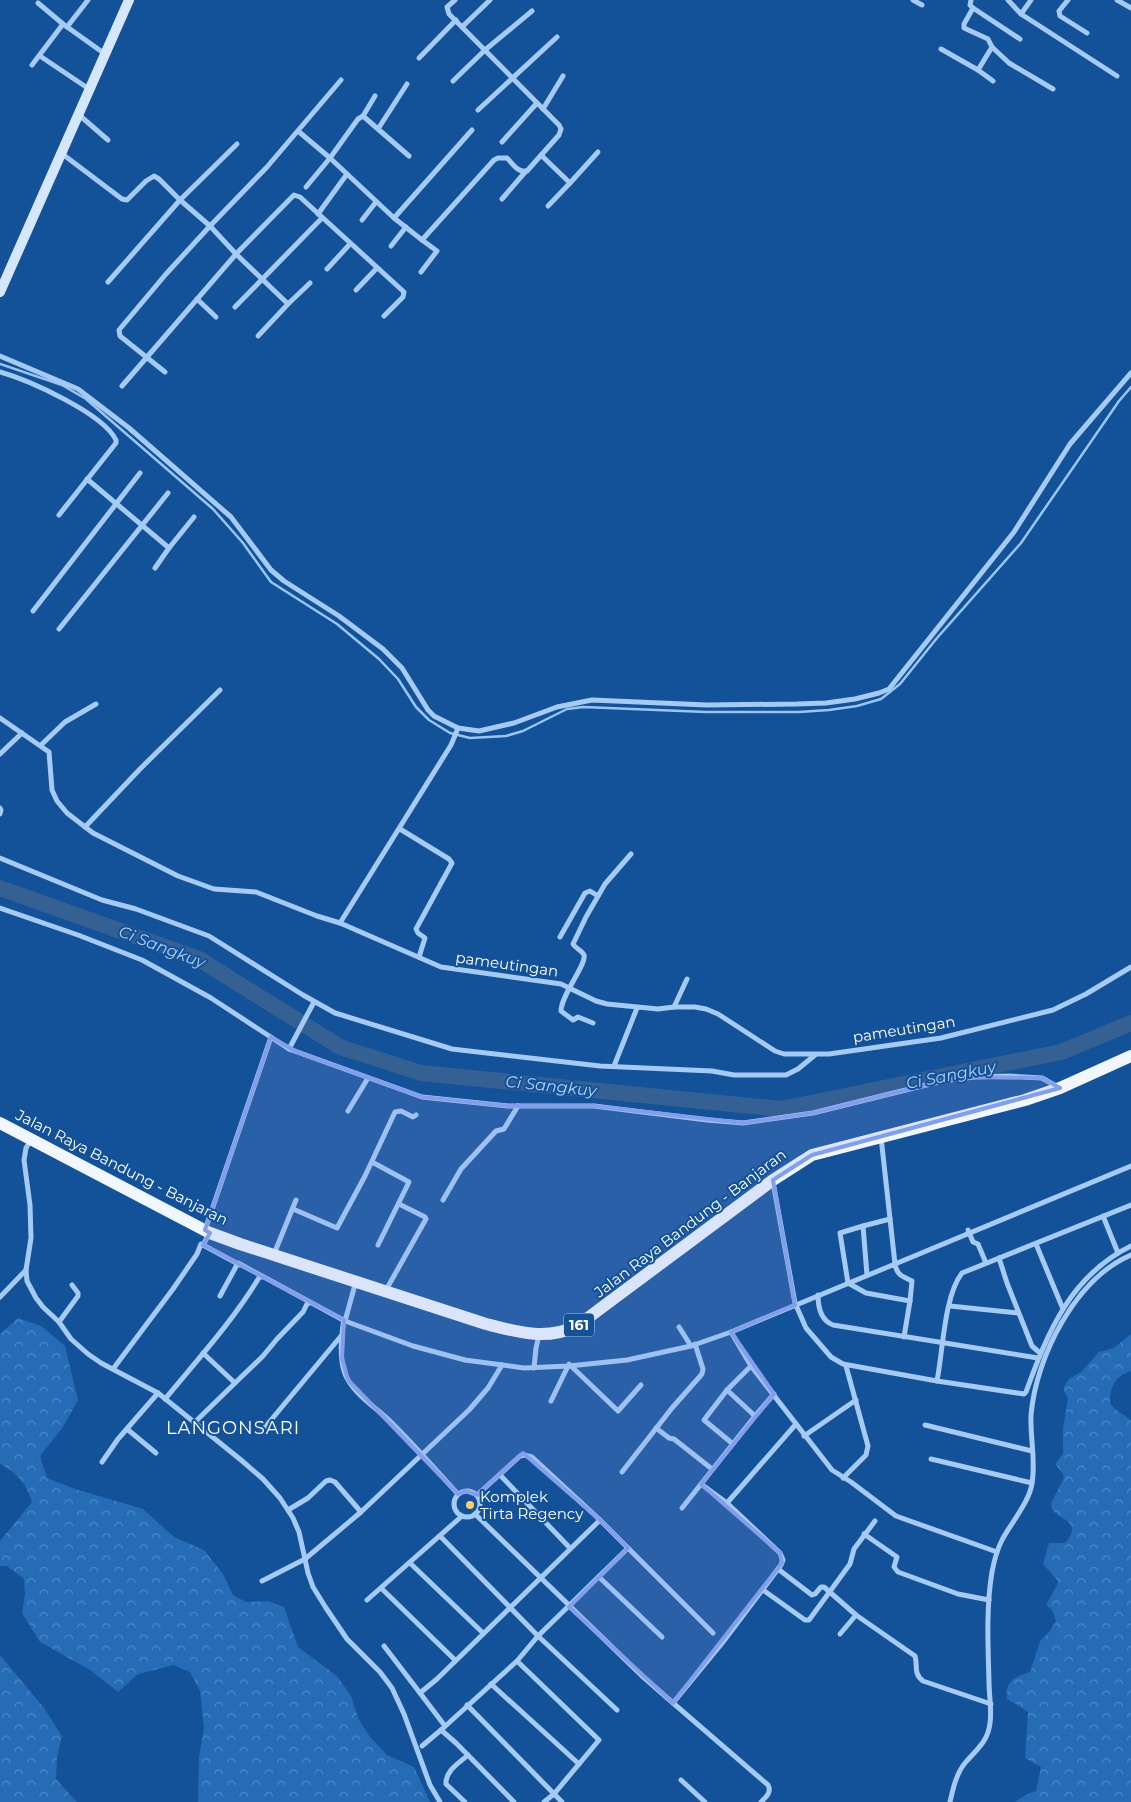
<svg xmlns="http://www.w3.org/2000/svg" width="1131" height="1802" font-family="Montserrat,sans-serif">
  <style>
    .forest { fill: url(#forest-crowns) }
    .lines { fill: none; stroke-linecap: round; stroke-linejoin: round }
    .stream { stroke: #97c6f6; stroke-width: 2.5 }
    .river { stroke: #346094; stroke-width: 16 }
    .street { stroke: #a5caf3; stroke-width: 5 }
    .secondary { stroke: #d5e7fd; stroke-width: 10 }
    .primary { stroke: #f1f7ff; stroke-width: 12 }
    .marked { fill: #839eea; fill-opacity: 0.2; stroke: #839eea; stroke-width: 4; stroke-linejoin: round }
    .poi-dot { fill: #ffcf67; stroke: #135198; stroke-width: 2 }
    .labels { text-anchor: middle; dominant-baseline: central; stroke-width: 4; stroke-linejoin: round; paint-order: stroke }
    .shield { fill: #135198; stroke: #b8cbe0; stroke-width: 1 }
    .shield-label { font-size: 14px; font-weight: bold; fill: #fff }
    .street-label { font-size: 15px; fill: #fff; stroke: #135198 }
    .poi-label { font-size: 15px; fill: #fff; stroke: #135198; text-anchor: start }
    .water-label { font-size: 16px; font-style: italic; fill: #b2d4fa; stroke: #135198 }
    .quarter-label { font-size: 18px; letter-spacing: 1px; fill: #fff; stroke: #135198 }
  </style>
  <defs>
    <pattern id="forest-crowns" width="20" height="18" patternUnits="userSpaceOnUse" patternTransform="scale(1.25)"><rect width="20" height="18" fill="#266bb6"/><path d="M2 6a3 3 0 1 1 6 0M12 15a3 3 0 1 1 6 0" fill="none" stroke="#5189c5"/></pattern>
  </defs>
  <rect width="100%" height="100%" fill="#135198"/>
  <g class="forest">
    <path d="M18,1318L41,1326L65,1346L78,1400L63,1427L40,1456L47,1478L75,1489L143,1509L174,1537L204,1550L223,1574L233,1595L246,1602L268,1601L284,1607L298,1647L337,1676L351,1696L359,1720L371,1738L387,1755L414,1767L430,1802H198L199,1757L204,1728L200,1691L190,1672L174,1665L138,1674L118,1692L90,1670L40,1642L22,1613L25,1594L24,1579L7,1566H0V1541L32,1502C26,1483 17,1473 0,1464V1334Z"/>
    <path d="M1131,1334V1371C1115,1376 1110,1387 1110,1403L1115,1409L1131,1420V1802H1015L1027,1794L1036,1791L1041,1767L1025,1758L1028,1712L1007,1699C1005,1680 1015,1677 1030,1672L1040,1641L1050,1631L1056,1621L1052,1610L1046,1605L1057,1585L1058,1581L1043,1564L1049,1543H1065C1087,1517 1050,1521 1051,1503L1064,1478L1063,1474L1055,1464L1063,1454V1428L1068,1398L1064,1391V1387L1069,1379L1081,1372L1099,1352L1114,1348Z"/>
    <polygon points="0,1655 44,1708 62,1736 57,1758 56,1779 77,1802 0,1802"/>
  </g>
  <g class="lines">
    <polyline class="stream" points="0,364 62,385 86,399 213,509 243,543 271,582 337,624 379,659 398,679 416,707 429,720 450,733 470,738 506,736 523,731 567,709 583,707 706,712 799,712 829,710 857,706 881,699 900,684 937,638 1021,543 1119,401 1131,387"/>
    <polyline class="river" points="0,888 199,959 340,1047 421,1073 781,1109 1061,1052 1131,1023"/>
    <g class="street">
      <polyline points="913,0 922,5"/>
      <polyline points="971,0 970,5 973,8 1020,39"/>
      <polyline points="1008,0 1021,14 1117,76"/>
      <polyline points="1068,0 1059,11 1060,16 1087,33"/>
      <polyline points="1117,0 1131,8"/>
      <polyline points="38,3 63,24 105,54"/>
      <polyline points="973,8 964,24 964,28 988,39 992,47 1009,63 1053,89"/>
      <polyline points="1021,14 1031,0"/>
      <polyline points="67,27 88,0"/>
      <polyline points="462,27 490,0"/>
      <polyline points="941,49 978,70 992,47"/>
      <polyline points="40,56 89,89"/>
      <polyline points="419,58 456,20"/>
      <polyline points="32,65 63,24"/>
      <polyline points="978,70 993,81"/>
      <polyline points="453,81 485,50 532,11"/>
      <polyline points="543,109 563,76"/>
      <polyline points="478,110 557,37"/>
      <polyline points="78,114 108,140"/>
      <polyline points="363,116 375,96"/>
      <polyline points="378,129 407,84"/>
      <polyline points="298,131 330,158 306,187"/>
      <polyline points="502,142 537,103"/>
      <polyline points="61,153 122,199 127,200 146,181 154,176 159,179 180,200 237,144"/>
      <polyline points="541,155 570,183 598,152"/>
      <path d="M409,156L363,116L358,119L330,158L394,218L422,240L494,160L498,158H507C513,164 518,173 527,171L559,135L561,129L559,125L449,14L447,7L455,0"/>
      <polyline points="502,199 526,171"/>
      <polyline points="548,206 570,183"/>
      <polyline points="318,214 347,174"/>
      <polyline points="394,218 472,130"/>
      <polyline points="362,220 376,202"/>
      <polyline points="391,246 406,227"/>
      <polyline points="327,269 350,244"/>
      <polyline points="421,272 437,251 422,240"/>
      <polyline points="108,282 180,200 210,226 267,167 341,80"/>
      <polyline points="310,283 288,304 236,254 294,195 300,197 404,292 403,297 384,316"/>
      <polyline points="356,290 377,268"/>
      <polyline points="197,299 216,317"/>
      <polyline points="235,307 322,218"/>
      <polyline points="258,336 288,304"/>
      <polyline points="0,356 78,389 129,428 231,517 271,570 284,581 339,616 383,649 402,668 428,710 434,716 458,728 479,731 514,723 557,707 592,700 707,705 797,704 826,703 855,699 879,693 889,689 1014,532 1070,444 1131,373"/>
      <path d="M0,372C28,380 103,413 116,440V443L59,515"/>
      <polyline points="122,386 236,254 210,226 166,274 119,330 120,336 165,372"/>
      <polyline points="87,479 169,548 194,517"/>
      <polyline points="155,568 169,548"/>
      <polyline points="33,611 140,473"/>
      <polyline points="59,629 168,493"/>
      <polyline points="0,718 49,752 52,790 57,801 67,813 93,833 178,876 214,889 256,892 317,916 340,923 441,967 561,984 596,1001 607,1004 658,1009 674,1007 695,1007 706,1009 718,1014 775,1051 784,1054 829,1054 941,1038 1053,1010 1086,994 1131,967"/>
      <polyline points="41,745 65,722 96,704"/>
      <polyline points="0,754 22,733"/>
      <polyline points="0,808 1,810 0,814"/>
      <polyline points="85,827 140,769 220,690"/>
      <polyline points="400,829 449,859 452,863 416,929 418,933 425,938 419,957"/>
      <polyline points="0,858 102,900 136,909 209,936 303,995 335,1013 452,1049 600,1066 712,1071 734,1075 786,1075 798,1069 815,1055"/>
      <polyline points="0,908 78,935 142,960 211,998 289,1049 422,1097 508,1106 594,1106 707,1120 743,1123 813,1113 942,1081 974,1077 1009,1076 1042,1078 1058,1087"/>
      <polyline points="340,923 451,745 458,728"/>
      <polyline points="560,937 585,893 590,891 598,896"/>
      <polyline points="674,1007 687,979"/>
      <path d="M593,1023L578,1017L573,1020L561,1011C561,995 587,964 584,955C583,951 575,948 573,944L586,917L605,884L631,854"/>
      <polyline points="289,1049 314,1002"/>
      <polyline points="614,1066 637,1008"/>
      <polyline points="348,1111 368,1078"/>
      <polyline points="881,1137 895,1264 1131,1166"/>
      <polyline points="31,1140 26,1148 24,1160 30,1205 31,1238 26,1270 27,1281 36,1298 43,1307 59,1322 71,1339 88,1354 101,1363 158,1393 241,1460 263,1479 280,1498 293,1518 299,1532 308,1573 313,1587 326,1608 347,1639 380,1672 392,1688 404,1714 430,1785 440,1802"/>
      <polyline points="372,1162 409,1182 378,1245"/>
      <path d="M773,1182L795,1303L806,1328L831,1357L843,1364L937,1381C943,1351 944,1296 962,1273L1131,1205"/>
      <polyline points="443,1200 461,1169 496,1131 504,1129 518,1106"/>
      <polyline points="293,1209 337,1228 365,1176 395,1112 401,1111 413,1117 416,1115"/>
      <polyline points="1103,1216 1118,1253"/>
      <polyline points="863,1226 840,1233 848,1283 866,1293 910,1301 904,1337"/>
      <polyline points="205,1230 271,1037"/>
      <polyline points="969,1232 968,1230 973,1242 978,1244 986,1263"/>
      <polyline points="1036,1244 1063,1309"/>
      <polyline points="203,1245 240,1265"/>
      <polyline points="274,1254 296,1200"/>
      <polyline points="999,1258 1007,1283 1032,1346 1040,1353"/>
      <polyline points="867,1275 863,1226 890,1219"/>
      <path d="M356,1281L345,1321L344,1319C341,1337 338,1364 348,1380C358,1397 378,1409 392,1423C415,1446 436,1470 458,1494"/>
      <polyline points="386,1290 426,1219 425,1217 399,1204"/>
      <path d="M818,1295C818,1306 820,1320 833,1325L1038,1358"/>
      <path d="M220,1296L238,1263L345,1321L413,1346L465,1360L524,1368L569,1366L627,1360L691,1346L731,1332L895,1264C897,1276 903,1276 912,1281L910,1301"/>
      <polyline points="0,1297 26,1270"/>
      <polyline points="950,1306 1018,1313"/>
      <polyline points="59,1322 78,1296 78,1293 72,1285"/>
      <polyline points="679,1327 691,1346"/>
      <polyline points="731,1332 751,1366 832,1470 851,1482 896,1516 997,1552"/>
      <polyline points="534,1368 536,1348 539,1335"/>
      <polyline points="113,1369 173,1289 197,1254 201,1244 203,1245 209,1234"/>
      <path d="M937,1381L1024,1394L1026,1392C1048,1332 1070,1276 1131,1246"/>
      <polyline points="235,1383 263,1356 277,1339 303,1312 308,1302 310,1303"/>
      <polyline points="727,1390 755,1416 774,1394"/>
      <path d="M165,1399C198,1359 233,1321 260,1276L262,1277"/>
      <polyline points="551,1401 569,1364 618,1411 641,1385"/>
      <polyline points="194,1423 235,1383 203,1353"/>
      <polyline points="925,1425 1032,1451"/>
      <polyline points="656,1428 669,1438 674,1439 712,1469"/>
      <polyline points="127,1429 156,1453"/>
      <polyline points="261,1432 341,1336"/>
      <polyline points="804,1436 856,1400"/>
      <polyline points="733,1444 704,1420 727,1390 751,1366"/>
      <polyline points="931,1459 1032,1483"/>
      <polyline points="102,1462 118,1439 158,1393"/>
      <polyline points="622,1472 672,1408 702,1374 703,1369 695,1344 696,1345"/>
      <polyline points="500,1475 570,1548"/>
      <polyline points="843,1478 866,1455 868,1446 846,1366"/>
      <path d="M701,1484L727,1503L780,1553L783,1560L781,1565L723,1642L673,1703L768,1785C772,1792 766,1797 761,1802"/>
      <circle cx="467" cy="1504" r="13"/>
      <polyline points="477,1495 520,1456 524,1455 532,1457 600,1520 713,1633"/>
      <polyline points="727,1503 796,1424"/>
      <polyline points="682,1508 755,1416"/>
      <polyline points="288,1510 308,1498 326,1481 330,1480 335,1482 361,1512"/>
      <polyline points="475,1514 641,1675 673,1703"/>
      <polyline points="864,1534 897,1557 894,1567 898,1572 958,1594 989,1600"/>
      <polyline points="440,1536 538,1636 617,1710"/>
      <polyline points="410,1563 483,1633"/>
      <path d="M778,1569L812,1595L815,1594L821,1587H824L856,1615L915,1656C918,1666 913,1673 923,1681L991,1704"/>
      <polyline points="599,1577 662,1637"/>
      <polyline points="262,1581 305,1559 361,1512 469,1410 488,1388 502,1365"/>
      <polyline points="381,1588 455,1660"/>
      <polyline points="763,1590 805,1620 809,1620 850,1564 854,1549 875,1521"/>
      <polyline points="367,1600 462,1516"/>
      <polyline points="840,1634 856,1615"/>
      <polyline points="384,1646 420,1693 437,1679 600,1520"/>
      <polyline points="517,1661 599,1740 554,1794 544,1802"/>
      <polyline points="491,1684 579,1764"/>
      <polyline points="420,1693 445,1726"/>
      <polyline points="467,1705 562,1802"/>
      <polyline points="422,1746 441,1730"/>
      <polyline points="681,1780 705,1802"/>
      <path d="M465,1802L446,1784C445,1771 459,1763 468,1755"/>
      <polyline points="514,1802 456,1743 441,1730 517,1661 538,1636 628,1548"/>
      <path d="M950,1802C953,1789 956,1774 965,1763C976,1750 988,1742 990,1723C992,1709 989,1696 989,1682C988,1646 986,1607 992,1572C994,1561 997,1550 1002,1540C1011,1523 1030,1501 1032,1483C1036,1461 1030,1438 1031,1415C1036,1357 1075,1279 1131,1255"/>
    </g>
    <polyline class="secondary" points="0,292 129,0"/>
    <path class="primary" d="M0,1123L210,1233L240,1244L486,1324C517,1332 546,1341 577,1326L773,1180L812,1155L1025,1100L1060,1088L1131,1056"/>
  </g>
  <path class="marked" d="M271,1037L297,1052L422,1097L508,1106H594L743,1123L813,1113L942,1081L974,1077L1042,1078L1060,1088L812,1155L773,1180L795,1305L731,1332L774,1394L701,1484L780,1553L782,1563L673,1703L569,1607L628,1548L600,1520L523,1453L477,1495L465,1491L458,1494L348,1380L342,1358L344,1320L203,1245L210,1233L205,1230Z"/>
  <circle class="poi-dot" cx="470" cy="1505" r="5"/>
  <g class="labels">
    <rect class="shield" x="564" y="1313.5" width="30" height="23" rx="4"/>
    <g class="shield-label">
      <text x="579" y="1325">161</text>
    </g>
    <g class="street-label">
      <text transform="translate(507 964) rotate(8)">pameutingan</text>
      <text transform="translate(904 1029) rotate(-9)">pameutingan</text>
      <text transform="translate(122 1167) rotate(27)">Jalan Raya Bandung - Banjaran</text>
      <text transform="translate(690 1223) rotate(-37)">Jalan Raya Bandung - Banjaran</text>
    </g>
    <g class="poi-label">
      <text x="480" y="1496">Komplek<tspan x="480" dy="17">Tirta Regency</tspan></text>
    </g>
    <g class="water-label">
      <text transform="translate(162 947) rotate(21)">Ci Sangkuy</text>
      <text transform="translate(951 1075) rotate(-11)">Ci Sangkuy</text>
      <text transform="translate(551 1086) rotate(6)">Ci Sangkuy</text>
    </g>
    <g class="quarter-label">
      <text x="233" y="1428">LANGONSARI</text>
    </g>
  </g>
</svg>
